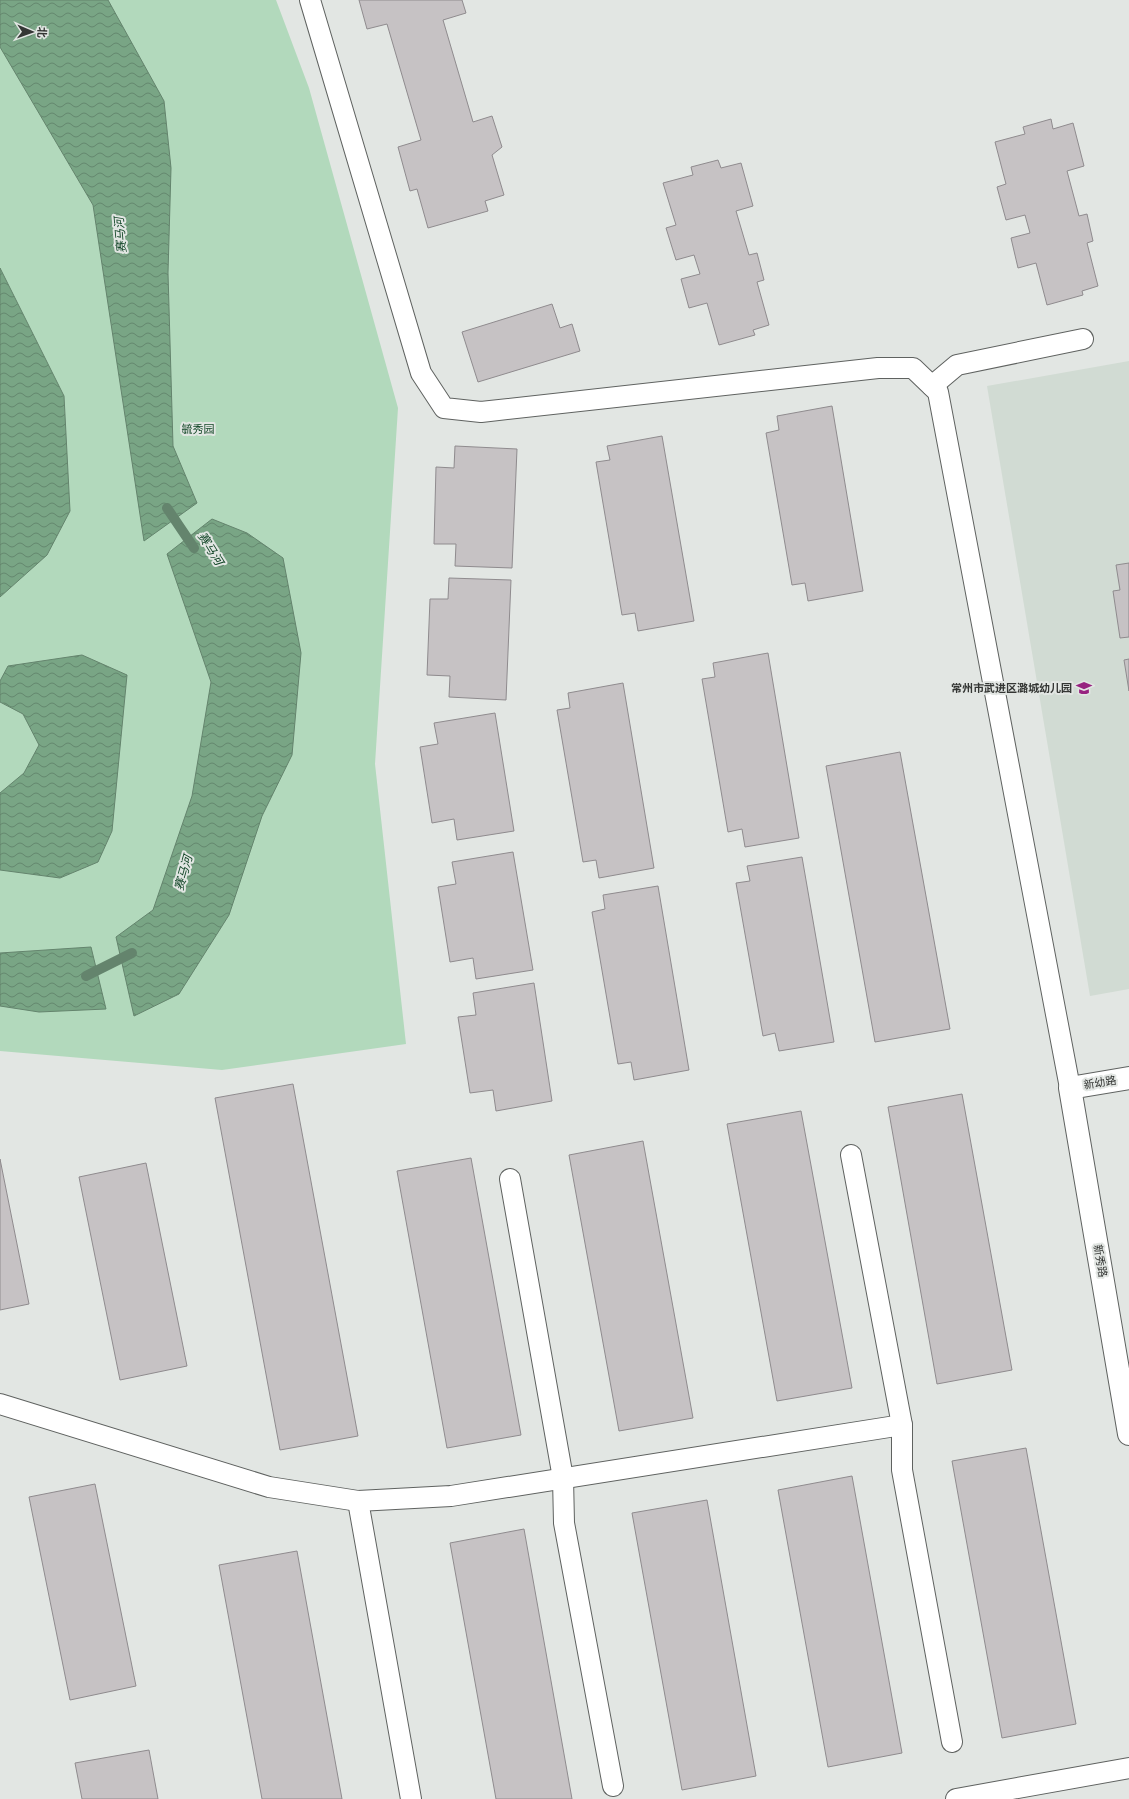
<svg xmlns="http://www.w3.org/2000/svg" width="1129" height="1799" font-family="Signika,'Noto Sans SC',sans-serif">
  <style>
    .built { fill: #d1dbd3 }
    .green { fill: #b2d9bc }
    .water { fill: url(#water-waves); stroke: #64846d }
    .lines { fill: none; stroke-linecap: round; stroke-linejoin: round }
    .stream { stroke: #64846d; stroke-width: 10 }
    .building { fill: #c6c2c4; stroke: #8f8b8e }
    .service-casing { stroke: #5f6260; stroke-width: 22 }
    .minor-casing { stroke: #5f6260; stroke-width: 24 }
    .service { stroke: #fff; stroke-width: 20 }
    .minor { stroke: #fff; stroke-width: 22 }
    .labels { text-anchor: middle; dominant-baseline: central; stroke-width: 4; stroke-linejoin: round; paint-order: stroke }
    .park-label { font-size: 11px; fill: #154929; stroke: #e2e6e3 }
    .poi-label { font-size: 11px; font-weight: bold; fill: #343634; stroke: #e2e6e3; text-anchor: end }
    .street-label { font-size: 11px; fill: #343634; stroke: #e2e6e3 }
    .water-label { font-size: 12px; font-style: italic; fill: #124627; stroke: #e2e6e3 }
  </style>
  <defs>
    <pattern id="water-waves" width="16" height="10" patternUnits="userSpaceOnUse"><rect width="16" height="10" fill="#79a585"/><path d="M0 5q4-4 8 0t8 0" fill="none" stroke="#64876e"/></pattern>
  </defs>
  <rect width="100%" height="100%" fill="#e2e6e3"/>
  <polygon class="built" points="1129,361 1129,989 1090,996 987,386"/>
  <polygon class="green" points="0,0 276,0 309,88 398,408 375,764 406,1044 222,1070 0,1051"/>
  <g class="water">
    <polygon points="0,0 108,0 164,101 171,168 168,273 173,446 197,503 144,541 93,205 0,47"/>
    <polygon points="0,268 64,396 70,511 47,555 0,597"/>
    <polygon points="212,519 247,533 283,558 301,653 292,755 262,816 229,915 179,994 134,1016 116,937 153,910 192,796 211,682 167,554"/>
    <polygon points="82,655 127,675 112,831 98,862 60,878 0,870 0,793 24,773 39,745 23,714 0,702 0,681 8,666"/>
    <polygon points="91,947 106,1009 39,1012 0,1006 0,953"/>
  </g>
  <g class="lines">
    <g class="stream">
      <polyline points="167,508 194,548"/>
      <polyline points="86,976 132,953"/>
    </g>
  </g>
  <g class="building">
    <polygon points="359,0 462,0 466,13 443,20 473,122 492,116 502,147 492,155 504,195 485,201 488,211 428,228 417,189 410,191 398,147 421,140 387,24 367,29"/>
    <polygon points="1051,119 1053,129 1073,123 1084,166 1067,171 1079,216 1087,214 1093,241 1087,243 1098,286 1082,291 1083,295 1047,305 1036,263 1018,268 1011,238 1030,233 1025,215 1006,220 997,187 1006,184 995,142 1025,134 1023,127"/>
    <polygon points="718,160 721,168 741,163 753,206 736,211 749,255 757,253 764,280 757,282 769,325 753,330 755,335 719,345 707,303 689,308 681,279 700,274 694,255 676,260 666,228 676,225 663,183 693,175 691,167"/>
    <polygon points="552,304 560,328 572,324 580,351 478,382 462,332"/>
    <polygon points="832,406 863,591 808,601 805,583 792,585 766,433 779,430 777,416"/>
    <polygon points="662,436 694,621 638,631 635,613 622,615 596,462 610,460 607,446"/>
    <polygon points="455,446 517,449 512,568 455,566 456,544 434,544 436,467 454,468"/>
    <polygon points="1129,563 1129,637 1120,638 1113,591 1120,590 1116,565"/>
    <polygon points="449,578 511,580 506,700 449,697 450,676 427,675 430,599 448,599"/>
    <polygon points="768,653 799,838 745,847 742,829 728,832 702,679 715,677 713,663"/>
    <polygon points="1129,659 1129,691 1124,660"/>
    <polygon points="623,683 654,868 599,878 596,860 583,862 557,710 570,708 568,693"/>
    <polygon points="495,713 514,831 457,840 454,819 432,823 420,747 438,744 434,723"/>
    <polygon points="900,752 950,1029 875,1042 826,766"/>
    <polygon points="513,852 533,970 476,979 473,958 450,962 438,887 456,884 452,862"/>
    <polygon points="802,857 834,1042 779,1051 775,1033 763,1036 736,883 750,881 747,866"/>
    <polygon points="658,886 689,1070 634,1080 631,1062 618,1064 592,912 605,909 603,895"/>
    <polygon points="534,983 552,1101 496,1111 493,1090 470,1093 458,1017 476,1015 473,993"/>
    <polygon points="293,1084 358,1436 280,1450 215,1098"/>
    <polygon points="962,1094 1012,1370 937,1384 888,1107"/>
    <polygon points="801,1111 852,1388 777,1401 727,1124"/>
    <polygon points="643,1141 693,1418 619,1431 569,1155"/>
    <polygon points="471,1158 521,1435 447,1448 397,1171"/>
    <polygon points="0,1159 29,1304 0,1310"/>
    <polygon points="146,1163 187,1366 120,1380 79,1177"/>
    <polygon points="1026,1448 1076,1724 1002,1738 952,1461"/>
    <polygon points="852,1476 902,1753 828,1767 778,1490"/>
    <polygon points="95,1484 136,1686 70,1700 29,1497"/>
    <polygon points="707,1500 756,1776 682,1790 632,1513"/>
    <polygon points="524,1529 572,1799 496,1799 450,1543"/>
    <polygon points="297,1551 342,1799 262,1799 219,1565"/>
    <polygon points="149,1750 158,1799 82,1799 75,1763"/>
  </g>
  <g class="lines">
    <defs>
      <g id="service">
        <polyline points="310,0 421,373 444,408 481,412 878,368 913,368 938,392 1070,1088"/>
        <polyline points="932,386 957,365 1083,339"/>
        <polyline points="851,1155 902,1425 902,1470 952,1742"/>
        <polyline points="510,1179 563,1478 564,1523 613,1786"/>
        <polyline points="0,1404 269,1487 358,1501 451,1496 902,1425"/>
        <polyline points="358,1501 411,1799"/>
        <polyline points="956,1799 1129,1768"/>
      </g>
      <polyline id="minor" points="1129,1078 1070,1088 1129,1434"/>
    </defs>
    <use href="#service" class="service-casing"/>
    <use href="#minor" class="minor-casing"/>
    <use href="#service" class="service"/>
    <use href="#minor" class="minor"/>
  </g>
  <defs>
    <symbol id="school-bare" viewBox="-9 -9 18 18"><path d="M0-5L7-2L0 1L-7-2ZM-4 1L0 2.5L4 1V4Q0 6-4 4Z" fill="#972380" stroke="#e2e6e3" stroke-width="2.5" paint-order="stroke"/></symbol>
  </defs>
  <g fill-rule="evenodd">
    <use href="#school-bare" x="1073" y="677" width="22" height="22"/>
  </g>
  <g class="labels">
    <g class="park-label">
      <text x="198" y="429">毓秀园</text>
    </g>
    <g class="poi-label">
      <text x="1072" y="688">常州市武进区潞城幼儿园</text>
    </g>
    <g class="street-label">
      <text transform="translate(1100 1083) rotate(-9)">新幼路</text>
      <text transform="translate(1100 1261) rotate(80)">新秀路</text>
    </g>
    <g class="water-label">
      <text transform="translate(121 235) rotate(-95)">赛马河</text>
      <text transform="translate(210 549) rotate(58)">赛马河</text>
      <text transform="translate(184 873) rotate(-74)">赛马河</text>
    </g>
  </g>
  <g transform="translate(32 32) rotate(92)" stroke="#e2e6e3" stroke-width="3" paint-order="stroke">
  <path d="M0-3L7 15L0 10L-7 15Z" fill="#343634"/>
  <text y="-6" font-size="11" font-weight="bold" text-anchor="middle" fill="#343634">北</text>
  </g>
</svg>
